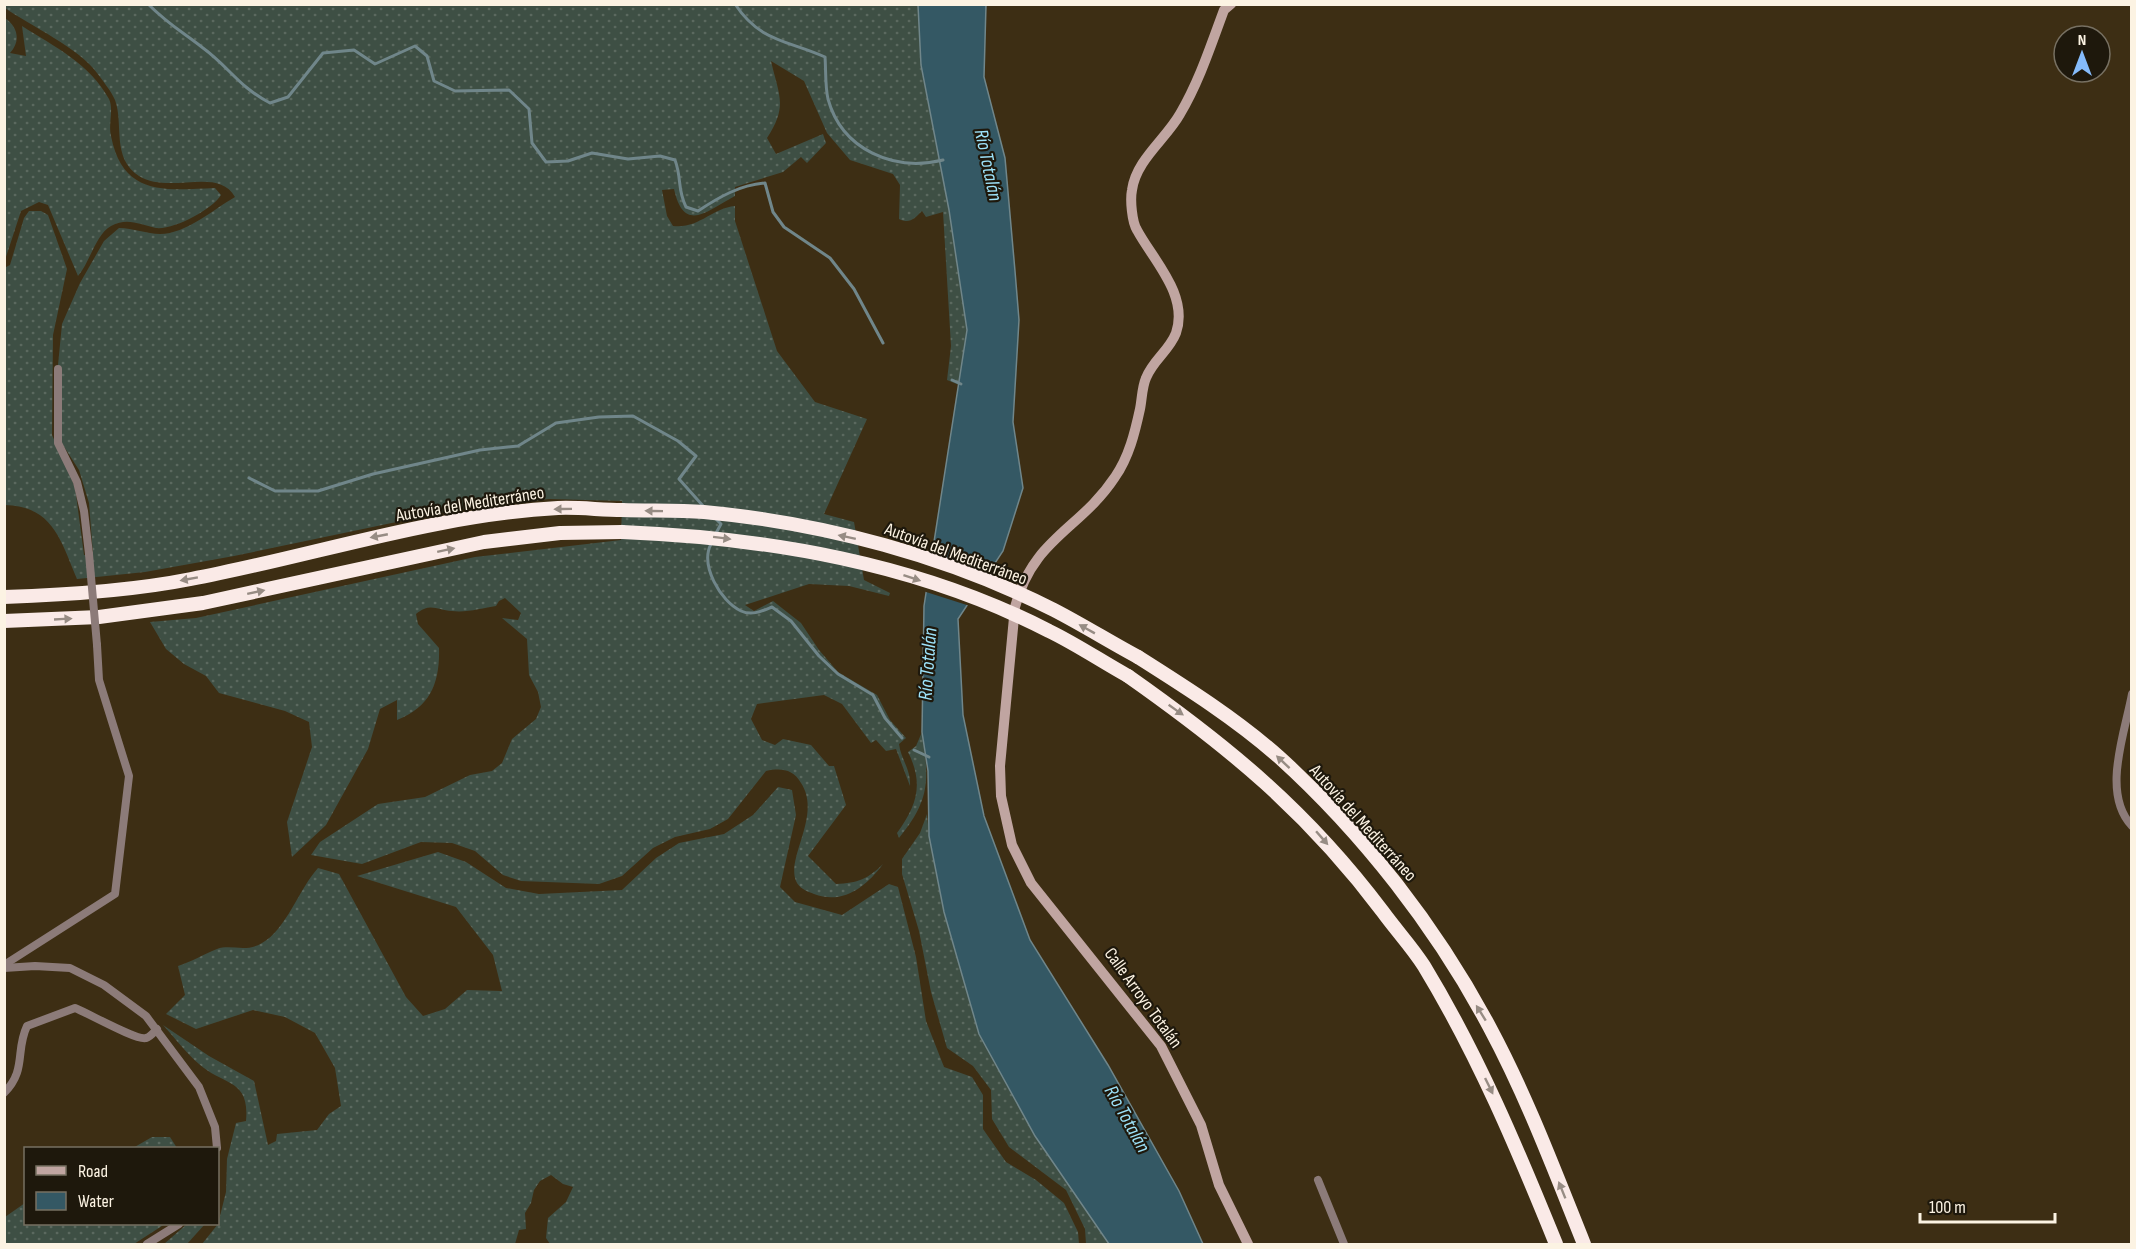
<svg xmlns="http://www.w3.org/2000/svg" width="2136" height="1249" font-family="'Sofia Sans Condensed',sans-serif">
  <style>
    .grass { fill: url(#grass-dots) }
    .water { fill: #345864; stroke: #70868a; stroke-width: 1.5 }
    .pier { fill: #3d2e14 }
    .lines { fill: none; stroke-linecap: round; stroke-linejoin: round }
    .stream { stroke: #70868a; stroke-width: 3 }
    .street { stroke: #8c7b79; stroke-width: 8 }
    .secondary { stroke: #c0a5a1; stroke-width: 10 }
    .highway { stroke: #faeae7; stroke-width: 14 }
    .street-bridge { stroke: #8c7b79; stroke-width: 8 }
    .highway-bridge { stroke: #faeae7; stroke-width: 14 }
    .oneway { fill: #978c84 }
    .labels { text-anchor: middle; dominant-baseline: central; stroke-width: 4.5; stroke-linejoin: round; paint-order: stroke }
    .street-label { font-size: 18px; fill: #fcf3e3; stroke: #1e180c }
    .water-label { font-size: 20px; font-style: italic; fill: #9de2f9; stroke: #1e180c }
  </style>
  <defs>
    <pattern id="grass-dots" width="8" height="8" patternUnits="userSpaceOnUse" patternTransform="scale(1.5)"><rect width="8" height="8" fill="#3e4f44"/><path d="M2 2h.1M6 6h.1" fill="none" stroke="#5b695f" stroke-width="1.8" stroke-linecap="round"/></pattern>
  </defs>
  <rect width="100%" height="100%" fill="#3d2e14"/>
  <g class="grass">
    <path d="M5,5H918L921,65L949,210L967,330L959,385L947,380L951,346L943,212L926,217L922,211C914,219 910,224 899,219L900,185L893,174L850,160L827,133L804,81L771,61C779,96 788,106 767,138L776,154L823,134L826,143L807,163L801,157L783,172L735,187V196C707,211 684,234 674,189L662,190L667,216L673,226C699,229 712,208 735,206V221L777,351L815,402L867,419L824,514L854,522L864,580L890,593L889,596L849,586L809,584L745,605L754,611L773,601L801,623L819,650L838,672L877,695L890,720L906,738L899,744C901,760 911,769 910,786L896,749L886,751L876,740L871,743L842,704L824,695L757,704L751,719L762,740L775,745L783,739L811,745L829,766H834L846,805L808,856L836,884C858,883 868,879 883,864C866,887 843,905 814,894C806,891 799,888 796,881C786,857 822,815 801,783C793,769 781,768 766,771L728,819L710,829L675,837L653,848L622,876L599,884L521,881L503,875L475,851L452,843L421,842L362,864L311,855L320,842L378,804L425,797L470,775L492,771L502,763L512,739L536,719L541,707L538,692L529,675L527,639L502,618L518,620L521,613L505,598L499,601L496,606C483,608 466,613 452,611C437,610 430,602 416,614L418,624L439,648C440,682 431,707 397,720V700L380,709L368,749L326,825L292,857L287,822L312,747L309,722L285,711L219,693L206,676L184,664L166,649L150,622L196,618L475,557L621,540L622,501L549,499L454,510L234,556L145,572L77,579C61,541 53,506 5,505L4,268L10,265L24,218L29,211H41L48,215L67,269L53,335L52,435L75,487L84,555L93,554L89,503L79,470L61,442L58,365L62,324L80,283L104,241L119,228C133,228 147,234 160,234C186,234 214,209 235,197C218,166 170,195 139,176C111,158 124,124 115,100C111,91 103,81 97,73C79,48 31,26 5,8Z"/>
    <path d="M5,18C18,27 21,41 10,53L26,56L22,26C55,47 90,64 109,99C114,109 108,125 111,136C123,197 166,190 215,188L221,195C213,209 174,230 156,228C140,225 128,217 111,226C96,234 90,262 78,276L48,205L39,202L21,211L5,260Z"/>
    <path d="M922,732C929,779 931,799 899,838L897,833C917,805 924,784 908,752L916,746Z"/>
    <path d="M778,787L792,790L796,815L780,887L795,902L842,915L889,884L898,887L916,957L926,1021L944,1067L972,1077L983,1095V1129L1006,1162L1036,1180L1064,1203L1078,1232L1079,1244H550L546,1238L548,1218L566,1202L573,1187L563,1184L551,1175L540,1181L534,1190L531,1203L525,1213L526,1229L519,1230L515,1244H202L218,1224L226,1192L227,1159L236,1123L246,1121C250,1078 223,1086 199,1064C186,1053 175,1038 163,1025L209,1056L254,1081L268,1145L276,1141L277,1134L317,1130L329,1114L341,1106L335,1068L315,1033L285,1017L253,1010L196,1029L166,1014L185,995L178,966C191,962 204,954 217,949C231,944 246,953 262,943C286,930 299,889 318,868L339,874L406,997L423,1016L445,1009L467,990L502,991L493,955L456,907L357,876L438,852L466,862L506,888L539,894L622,890L656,858L679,843L724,834L753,815Z"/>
    <polygon points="927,814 929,836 979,1034 1035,1136 1109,1244 1086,1244 1085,1229 1066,1190 1009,1147 992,1119 991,1090 973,1066 947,1048 931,992 919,931 902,874 902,859 920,833"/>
    <polygon points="152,1137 170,1137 177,1148 133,1148"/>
    <polygon points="25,1203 26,1224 165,1224 134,1244 5,1244 5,1217"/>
    <polygon points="187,1224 205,1224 187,1244 164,1244"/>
  </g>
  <polygon class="water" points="918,5 986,5 984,77 1005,158 1015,271 1019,320 1013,422 1023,488 1003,551 958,619 963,715 984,816 1030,940 1108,1065 1179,1191 1203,1244 1109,1244 1035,1136 979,1034 944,912 929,836 928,771 922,732 924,606 967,330 949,210 921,65"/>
  <polygon class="pier" points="929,553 991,575 970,606 923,591"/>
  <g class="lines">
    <g class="stream">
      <path d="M148,4C168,24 181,31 203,48C229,67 239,87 270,103L288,97L323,53L354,50L375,64L415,46L427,56L434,81L455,91L509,90L529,109L532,143L546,162L568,161L592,153L628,159L660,156L675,160C682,179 677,189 686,207L698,211C719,197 740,185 765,183L773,212L784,227L830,258L854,289L883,343"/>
      <path d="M735,4C760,42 787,40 825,57C826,70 825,86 828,99C842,150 894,172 943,160"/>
      <polyline points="952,380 961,384"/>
      <polyline points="249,478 275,491 318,491 373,474 480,450 518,446 556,423 599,417 633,416 678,441 696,456 679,479 704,507"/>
      <polyline points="715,518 721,524 715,535"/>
      <path d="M711,544C700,565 720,601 741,611C752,616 762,611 772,607L791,621L819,656L838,674L873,695L885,718L902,738"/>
      <polyline points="914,750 929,757"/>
    </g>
    <g class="street">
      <polyline points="58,369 58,443 77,482 84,511 89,554"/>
      <path d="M2132,694C2125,733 2101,793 2132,826"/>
      <polyline points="4,965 115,894 129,776 99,680 97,645"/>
      <polyline points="4,968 35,966 70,968 104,985 146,1016 199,1087 215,1127 217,1148"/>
      <path d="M4,1093C27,1070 15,1051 27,1026L75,1008C88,1013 137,1041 146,1038C150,1037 154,1032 157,1029"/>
      <polyline points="1318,1180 1344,1244"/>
      <polyline points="147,1244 179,1224"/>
    </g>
    <path class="secondary" d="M1231,4L1224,10C1211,45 1199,82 1180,114C1166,139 1136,160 1132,190C1130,200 1132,222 1137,230C1153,260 1189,295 1176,333C1169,351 1153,360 1146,378C1142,387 1142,399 1140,409C1135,432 1129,457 1115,477C1080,530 1033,538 1015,607L1000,766L1001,796L1012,845L1031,883L1161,1046L1201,1125L1219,1185L1248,1244"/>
    <g class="highway">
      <path d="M4,597C66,595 131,591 191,579C313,556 433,515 558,508C579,507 601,510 622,510"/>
      <polyline points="4,621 99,617 203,603 484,542 560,533 622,532"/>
      <path d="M1138,657C1187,688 1236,719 1279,757C1363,833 1437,928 1490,1028C1527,1097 1555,1172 1584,1244"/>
      <path d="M1128,676C1229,747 1308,812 1383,912C1396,930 1412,947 1424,966C1478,1055 1517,1148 1556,1244"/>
    </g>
    <polyline class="street-bridge" points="89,554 97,645"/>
    <g class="highway-bridge">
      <path d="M622,510C649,511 677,510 704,512C824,523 947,556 1054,610C1083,625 1110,642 1138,657"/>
      <path d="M622,532C769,538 917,563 1049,631C1076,644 1101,661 1128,676"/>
    </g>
  </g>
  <defs><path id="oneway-solid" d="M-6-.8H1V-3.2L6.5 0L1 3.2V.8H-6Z" transform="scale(1.5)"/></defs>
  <g class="oneway">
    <use href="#oneway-solid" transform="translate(563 509) rotate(179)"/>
    <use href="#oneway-solid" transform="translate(654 511) rotate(-179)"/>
    <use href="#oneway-solid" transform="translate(379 536) rotate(169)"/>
    <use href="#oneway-solid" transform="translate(847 537) rotate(-168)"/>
    <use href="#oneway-solid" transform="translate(722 538) rotate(7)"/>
    <use href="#oneway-solid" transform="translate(446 550) rotate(-12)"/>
    <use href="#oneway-solid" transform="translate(912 578) rotate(18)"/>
    <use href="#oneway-solid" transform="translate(189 579) rotate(170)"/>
    <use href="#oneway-solid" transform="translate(256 592) rotate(-12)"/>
    <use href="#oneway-solid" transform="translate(63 619) rotate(-3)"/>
    <use href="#oneway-solid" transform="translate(1087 629) rotate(-151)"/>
    <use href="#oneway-solid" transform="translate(1176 710) rotate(35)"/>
    <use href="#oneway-solid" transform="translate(1283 762) rotate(-137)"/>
    <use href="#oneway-solid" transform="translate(1322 838) rotate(49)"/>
    <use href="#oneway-solid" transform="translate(1481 1013) rotate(-122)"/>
    <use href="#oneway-solid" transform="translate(1489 1086) rotate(64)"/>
    <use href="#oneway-solid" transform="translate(1562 1190) rotate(-112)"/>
  </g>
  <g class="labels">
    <g class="street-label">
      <text transform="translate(470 504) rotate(-9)">Autovía del Mediterráneo</text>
      <text transform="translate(956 554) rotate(20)">Autovía del Mediterráneo</text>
      <text transform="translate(1363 823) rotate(48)">Autovía del Mediterráneo</text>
      <text transform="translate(1143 998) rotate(54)">Calle Arroyo Totalán</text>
    </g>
    <g class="water-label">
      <text transform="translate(988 165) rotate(78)">Río Totalán</text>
      <text transform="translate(928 664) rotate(-86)">Río Totalán</text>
      <text transform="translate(1127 1119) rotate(61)">Río Totalán</text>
    </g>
  </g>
  <rect width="2136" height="1249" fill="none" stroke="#fcf3e3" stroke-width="12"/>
  <rect x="24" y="1147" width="195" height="78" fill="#1e180c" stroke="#777062" stroke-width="1.5"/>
  <rect x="36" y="1166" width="30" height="9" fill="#c0a5a1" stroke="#777062" stroke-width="1.5"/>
  <text x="78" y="1177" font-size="18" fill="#fcf3e3">Road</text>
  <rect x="36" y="1192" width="30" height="18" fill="#345864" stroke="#777062" stroke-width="1.5"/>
  <text x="78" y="1207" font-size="18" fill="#fcf3e3">Water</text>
  <g transform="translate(2082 54)"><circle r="28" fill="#1e180c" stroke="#777062" stroke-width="1.5"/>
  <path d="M0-4.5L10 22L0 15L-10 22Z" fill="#85bbfb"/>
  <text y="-9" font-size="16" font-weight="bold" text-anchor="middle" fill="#fcf3e3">N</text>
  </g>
  <path d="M1920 1213v9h135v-9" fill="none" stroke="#fcf3e3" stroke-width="3"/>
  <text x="1929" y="1213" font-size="18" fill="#fcf3e3" stroke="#1e180c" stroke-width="4.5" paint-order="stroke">100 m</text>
</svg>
